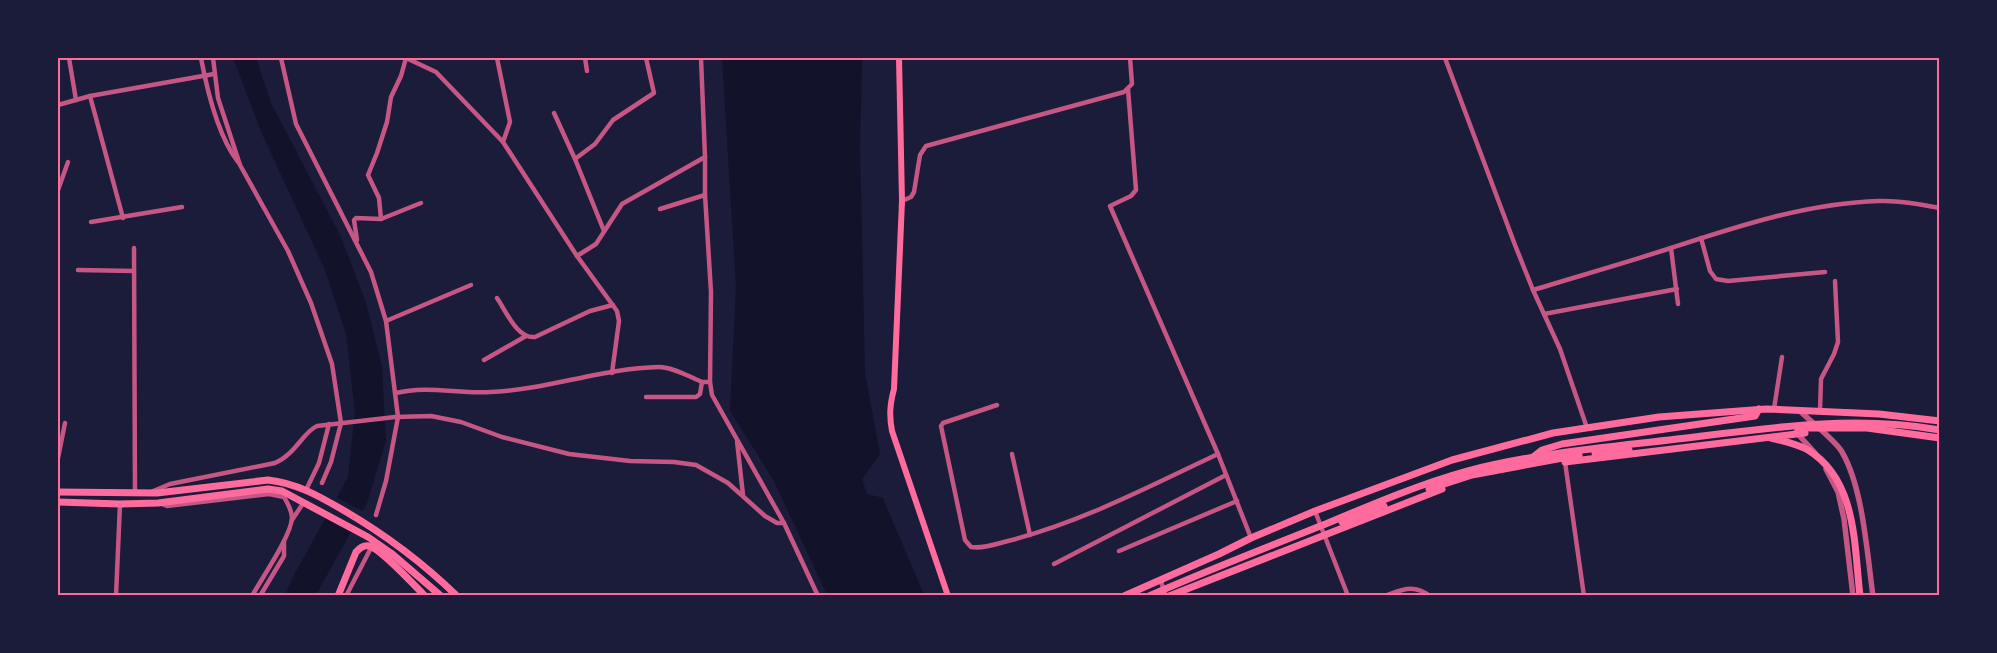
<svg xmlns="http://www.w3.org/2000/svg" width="1997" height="653" font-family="'Titillium Web',sans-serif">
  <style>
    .water { fill: #12122b }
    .pier { fill: #1b1b3a }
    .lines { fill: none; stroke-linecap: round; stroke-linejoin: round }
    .minor { stroke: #c65784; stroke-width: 4.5 }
    .tertiary { stroke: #c65784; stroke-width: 5.5 }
    .secondary { stroke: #ff6b9d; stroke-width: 6 }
    .primary { stroke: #ff6b9d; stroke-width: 7 }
    .neatline { fill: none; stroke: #ff6b9d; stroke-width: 2 }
  </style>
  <rect width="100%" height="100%" fill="#1b1b3a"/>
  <g class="water">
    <polygon points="233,58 256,58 271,103 340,235 366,303 382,367 386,441 367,503 316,595 285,595 293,577 348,477 355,412 346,334 325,270 263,136"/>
    <polygon points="722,58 862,58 860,148 865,373 880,454 862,479 867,494 883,498 924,595 827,595 774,481 730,411 736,287"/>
  </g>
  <polygon class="pier" points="334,496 364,512 353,532 323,517"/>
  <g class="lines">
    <g class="minor">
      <polyline points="69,58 76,100"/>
      <path d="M201,58C207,90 218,136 238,162"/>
      <polyline points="213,58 218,98 240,165 288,251 311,303 332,364 341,423 331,462 322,483"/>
      <polyline points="281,58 296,124 371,272 386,321 398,417 386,481 376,515"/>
      <polyline points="406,58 436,72 503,142"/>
      <polyline points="497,58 510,122 503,142 577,256 617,311 619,321 612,373"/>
      <polyline points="585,58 587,71"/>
      <polyline points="701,58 705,157 705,195 711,292 710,382 712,395 784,523 818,596"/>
      <polyline points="1445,58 1515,245 1533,290 1560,349 1587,428"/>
      <polyline points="1128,89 1136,190 1131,196 1110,206 1218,454 1251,538"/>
      <polyline points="90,96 123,218"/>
      <polyline points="58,105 90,96 214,74"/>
      <polyline points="554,113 575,159"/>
      <polyline points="58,190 68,162"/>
      <polyline points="902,201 911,197 914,192 920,155 926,146 1124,92 1132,84 1130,58"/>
      <polyline points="660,209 705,195"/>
      <polyline points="381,219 379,198 368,175 377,153 387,122 391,97 401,76 406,58"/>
      <polyline points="91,222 182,207"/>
      <polyline points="604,231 575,159 595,144 613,120 654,93 646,58"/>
      <polyline points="1701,238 1710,271 1716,279 1728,281 1825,272"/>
      <polyline points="357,240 354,220 356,218 381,219 421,203"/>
      <polyline points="134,248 135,494"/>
      <polyline points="1671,248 1678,304"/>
      <polyline points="577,256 596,244 622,204 705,157"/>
      <polyline points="78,270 134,271"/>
      <path d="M1533,290C1579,276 1625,263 1671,248C1738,226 1808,203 1879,201C1899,200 1920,204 1940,208"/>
      <path d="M497,298C506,311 517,339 535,337L590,311L613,305"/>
      <polyline points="1544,314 1677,289"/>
      <polyline points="386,321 471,285"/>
      <polyline points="484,360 526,336"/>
      <path d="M396,393C427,385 458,394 490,392C547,390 602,368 659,367C673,367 690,377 702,382H710"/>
      <polyline points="646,397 696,397 700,394 702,382"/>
      <path d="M997,405L943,423L941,426L965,540L971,547C983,549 996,544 1008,541C1082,522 1150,486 1218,454"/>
      <polyline points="1774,409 1782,357"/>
      <polyline points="1820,411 1821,379 1834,354 1838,342 1835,281"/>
      <polyline points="737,441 743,495"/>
      <polyline points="1012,454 1030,535"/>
      <polyline points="58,458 65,423"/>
      <polyline points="1565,462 1584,596"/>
      <polyline points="306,490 319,463 329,424"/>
      <path d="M151,492L170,484L275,463C295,455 304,431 317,426L395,417L431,416L461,422L502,437L569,454L630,461L674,462L696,465L728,483L765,516L777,523H784"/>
      <path d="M162,504L167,506L269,494L284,497C288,504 292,510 292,518C291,536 262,578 252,596"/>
      <polyline points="1315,511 1348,596"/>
      <polyline points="292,520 304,502"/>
      <polyline points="1119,551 1237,501"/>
      <polyline points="1054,564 1226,475"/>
      <polyline points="1160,579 1166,596"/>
      <polyline points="116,596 120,504"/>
      <polyline points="260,596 284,556 284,541"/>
      <polyline points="346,596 372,546"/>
      <path d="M1384,596C1402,590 1413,583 1430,596"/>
    </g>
    <g class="tertiary">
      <path d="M1800,411C1811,422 1835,440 1842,452C1863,488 1867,553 1873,596"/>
      <polyline points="1796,432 1815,453"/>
      <polyline points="1826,469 1838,492 1844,519 1853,596"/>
    </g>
    <path class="secondary" d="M899,58L902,201L894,389C890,404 889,415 892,431L948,596"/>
    <g class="primary">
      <polyline points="1798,428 1867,428 1940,438"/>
      <path d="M1771,438C1783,441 1797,444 1808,450C1857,480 1854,545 1860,596"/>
      <polyline points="1595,453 1629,450"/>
      <polyline points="1533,457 1542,450 1562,444 1755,416 1759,409"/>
      <polyline points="1565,462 1805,433"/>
      <polyline points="1429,489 1472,475 1579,455"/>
      <path d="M58,492L157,493L268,480C296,483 319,496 343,510C386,535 421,561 457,596"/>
      <polyline points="58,502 120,504 158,503 268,489 282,491 368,537 391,553 441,596"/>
      <polyline points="1342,522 1384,506"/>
      <path d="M338,596L356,552C360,548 363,545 369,546C380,548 415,586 425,596"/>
      <polyline points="1124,596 1219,554 1251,538 1315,511 1452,460 1553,433 1659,417 1766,409 1879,414 1940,421"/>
      <path d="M1149,596C1208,570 1268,547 1328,523C1373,504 1420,484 1467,471C1544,451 1624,446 1702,436C1782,426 1860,416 1940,430"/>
      <polyline points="1169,596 1442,489"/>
    </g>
  </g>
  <rect width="1997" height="653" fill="none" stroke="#1b1b3a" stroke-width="118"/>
  <rect x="59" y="59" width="1879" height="535" class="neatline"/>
</svg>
